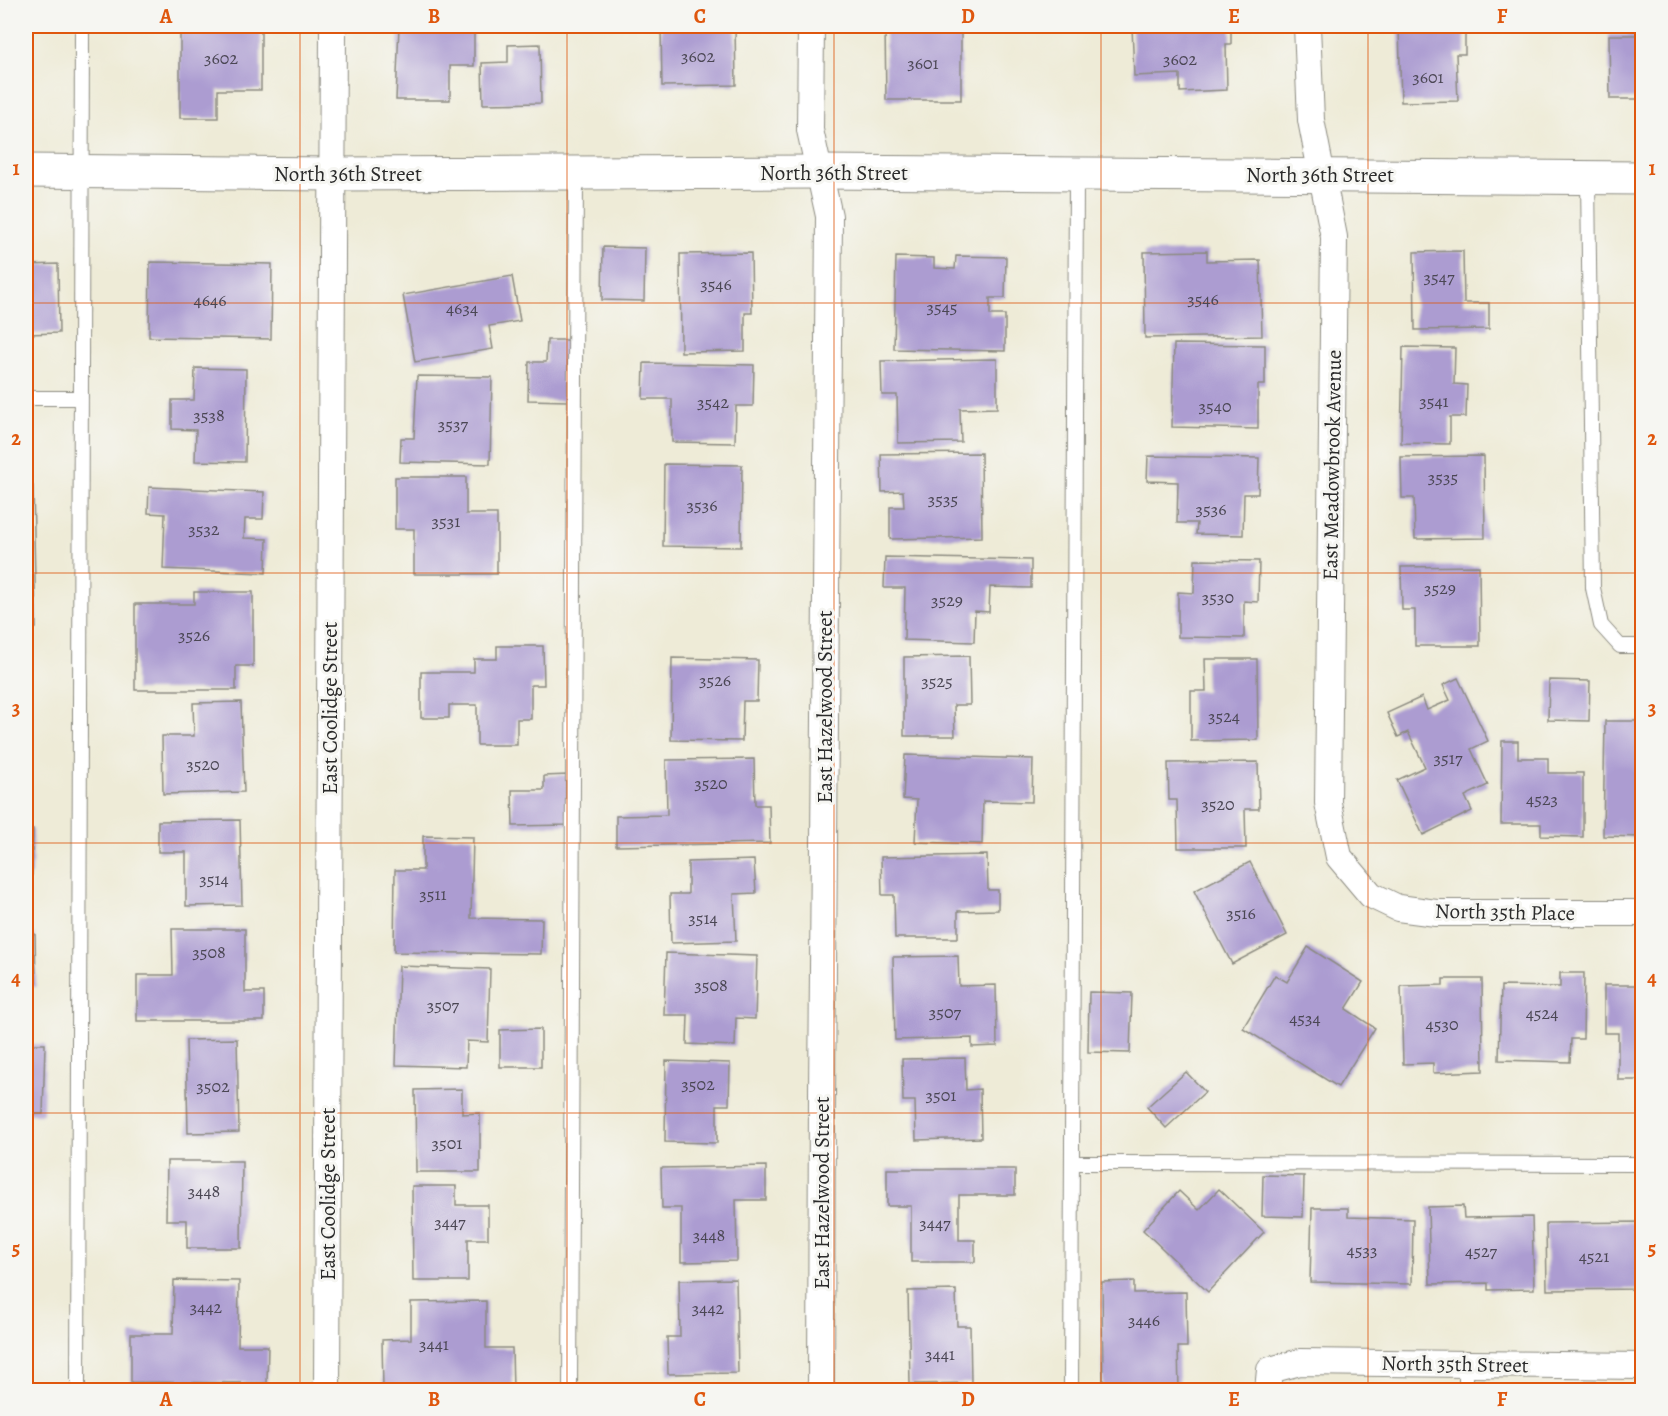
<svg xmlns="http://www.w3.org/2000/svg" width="1668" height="1416" font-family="Alegreya,serif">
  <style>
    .building { fill: #ac9cd1 }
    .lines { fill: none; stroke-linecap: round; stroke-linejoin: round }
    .lane-casing { stroke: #8c8b81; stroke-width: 16 }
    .street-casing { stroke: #8c8b81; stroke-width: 28 }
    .secondary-casing { stroke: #8c8b81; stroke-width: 35 }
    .lane { stroke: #fff; stroke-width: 14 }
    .street { stroke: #fff; stroke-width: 26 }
    .secondary { stroke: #fff; stroke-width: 33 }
    .grid { fill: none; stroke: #df570e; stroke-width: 1.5; stroke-opacity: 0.55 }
    .labels { text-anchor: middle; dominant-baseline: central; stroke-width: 6; stroke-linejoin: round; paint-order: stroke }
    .number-label { font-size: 18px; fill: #4b4754 }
    .street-label { font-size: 21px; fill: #2b2b2b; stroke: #f6f6f2 }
    .neatline { fill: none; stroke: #df570e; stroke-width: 2 }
    .grid-label { font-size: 20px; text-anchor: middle; font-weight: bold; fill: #df570e }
  </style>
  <rect width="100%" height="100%" fill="#f6f6f2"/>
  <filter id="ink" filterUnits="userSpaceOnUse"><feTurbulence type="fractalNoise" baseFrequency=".0167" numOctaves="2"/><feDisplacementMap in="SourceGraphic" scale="12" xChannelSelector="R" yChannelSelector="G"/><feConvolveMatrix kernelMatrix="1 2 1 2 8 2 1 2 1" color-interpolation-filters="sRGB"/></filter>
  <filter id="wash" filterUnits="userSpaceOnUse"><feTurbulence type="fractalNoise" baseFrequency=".008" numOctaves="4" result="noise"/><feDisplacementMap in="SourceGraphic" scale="24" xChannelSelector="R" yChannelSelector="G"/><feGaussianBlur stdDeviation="1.35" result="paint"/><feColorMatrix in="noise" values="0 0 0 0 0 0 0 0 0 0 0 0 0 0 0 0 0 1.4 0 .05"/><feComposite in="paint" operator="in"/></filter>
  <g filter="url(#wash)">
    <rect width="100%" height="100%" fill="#eeebd7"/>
    <g id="blocks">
      <g class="building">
        <polygon points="180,26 261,26 261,90 218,90 218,118 180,118"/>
        <polygon points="399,26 450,26 450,28 474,28 474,66 450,66 450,100 396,100"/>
        <polygon points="674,26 735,26 736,85 662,86 661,27"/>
        <polygon points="885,26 961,26 961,100 886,100"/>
        <polygon points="1132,26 1231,26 1231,44 1226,44 1227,90 1180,92 1180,74 1134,76"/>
        <polygon points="1399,26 1465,26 1465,54 1456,54 1458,101 1401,102"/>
        <polygon points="1609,35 1642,35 1642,99 1610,99"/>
        <polygon points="540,44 541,103 483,104 482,63 508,62 508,45"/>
        <polygon points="603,247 645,248 644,301 602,300"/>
        <polygon points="1207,251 1207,261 1260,260 1262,336 1145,338 1144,252"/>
        <polygon points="1463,251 1464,303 1489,303 1489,329 1415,330 1414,252"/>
        <polygon points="751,253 752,313 745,313 745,351 681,352 680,254"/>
        <polygon points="956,256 1006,257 1005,298 990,298 990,315 1005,315 1005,351 894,349 896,257 934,258 934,268 955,269"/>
        <polygon points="150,262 272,264 271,339 149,337"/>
        <polygon points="58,264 59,333 26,334 26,265"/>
        <polygon points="512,276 520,321 489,326 493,349 415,362 403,295"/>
        <polygon points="547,340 570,340 568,401 528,400 529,362 546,362"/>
        <polygon points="1174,344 1265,345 1265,385 1258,385 1258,429 1172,427"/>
        <polygon points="1403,347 1455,348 1454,384 1467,385 1466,417 1450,417 1450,444 1401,443"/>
        <polygon points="997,359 997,408 960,409 961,442 898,443 897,395 882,395 881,361"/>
        <polygon points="644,363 754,365 753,406 736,406 735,443 672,442 672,399 643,399"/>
        <polygon points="195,368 246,369 245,462 195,461 196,430 172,429 172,400 194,400"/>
        <polygon points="417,376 492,377 490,464 400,462 401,438 414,438"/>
        <polygon points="981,453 982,537 890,539 890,507 904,507 903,491 882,492 881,454"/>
        <polygon points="1148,456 1259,458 1258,494 1244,494 1243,535 1196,534 1197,523 1177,523 1178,482 1147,481"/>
        <polygon points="1484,456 1485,538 1415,539 1414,498 1402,498 1401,457"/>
        <polygon points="664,464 742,465 741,547 663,546"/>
        <polygon points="395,477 466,477 466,514 497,514 497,574 414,574 414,529 395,529"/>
        <polygon points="26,486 33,486 36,628 26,629"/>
        <polygon points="149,487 264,492 263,519 245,519 244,538 267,539 266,573 163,569 165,514 148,513"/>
        <polygon points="885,557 1031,560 1031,588 990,587 989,612 975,611 974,642 904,640 905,588 884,588"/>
        <polygon points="1195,560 1259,561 1258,602 1244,601 1244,638 1178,637 1178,592 1194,593"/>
        <polygon points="1479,566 1480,646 1415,646 1415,610 1402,610 1401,567"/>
        <polygon points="194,592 253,592 253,666 236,666 236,690 135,690 135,604 194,604"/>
        <polygon points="497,646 543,646 544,685 531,685 531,719 517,719 517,745 477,745 477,705 449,705 449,718 421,718 421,672 474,672 474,659 497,659"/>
        <polygon points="969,656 970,705 954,705 955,736 904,736 904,657"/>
        <polygon points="672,658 758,660 757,701 743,701 742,741 671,740"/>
        <polygon points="1205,659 1257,659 1258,740 1191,741 1191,691 1206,691"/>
        <polygon points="1458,678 1488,741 1471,749 1488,785 1465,796 1472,811 1423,835 1397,780 1425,767 1408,732 1398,737 1387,713 1422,697 1427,710 1450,700 1443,685"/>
        <polygon points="1549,680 1590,681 1589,721 1548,720"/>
        <polygon points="241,702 244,792 163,794 162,736 194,736 193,703"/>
        <polygon points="1605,721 1642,721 1642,837 1603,836"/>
        <polygon points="1502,741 1518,741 1518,758 1548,758 1548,773 1583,773 1583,837 1541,836 1541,824 1501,824"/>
        <polygon points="905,755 1033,759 1032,802 983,801 982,844 915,842 917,800 903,799"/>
        <polygon points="754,759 755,805 769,805 770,843 616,846 616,816 667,815 666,760"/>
        <polygon points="1258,762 1259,809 1245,809 1246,848 1178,848 1177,800 1169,800 1168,763"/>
        <polygon points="568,775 568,825 513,826 512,790 544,790 544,776"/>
        <polygon points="240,820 242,905 186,906 186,852 158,852 158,821"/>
        <polygon points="26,829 33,829 32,875 26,875"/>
        <polygon points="423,836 473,837 471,918 542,919 541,954 394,952 395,870 423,870"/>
        <polygon points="987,855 988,890 998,890 998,910 958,911 958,938 895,938 894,895 882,895 881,857"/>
        <polygon points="754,860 756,893 734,894 736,941 671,943 670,894 688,894 688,862"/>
        <polygon points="1250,862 1287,935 1232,964 1194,891"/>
        <polygon points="172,929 245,929 245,992 264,992 264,1021 137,1021 137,975 173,975"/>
        <polygon points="26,934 35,934 36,987 26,987"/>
        <polygon points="1308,947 1363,982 1346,1009 1375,1028 1338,1087 1243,1028 1275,975 1287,982"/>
        <polygon points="666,953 757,956 755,1019 736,1018 735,1046 687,1044 688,1015 664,1015"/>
        <polygon points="958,956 959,986 996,985 997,1046 972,1047 972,1038 895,1040 893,957"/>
        <polygon points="399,966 490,969 488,1042 467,1041 466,1067 396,1065"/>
        <polygon points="1560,973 1584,973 1583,1039 1571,1039 1570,1062 1499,1060 1501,986 1560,987"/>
        <polygon points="1443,979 1482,979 1483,1071 1433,1073 1433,1063 1403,1064 1401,986 1443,985"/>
        <polygon points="1604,985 1642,985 1642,1080 1618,1080 1618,1033 1604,1033"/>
        <polygon points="1089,992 1132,993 1130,1053 1088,1052"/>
        <polygon points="541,1029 541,1067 500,1067 500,1030"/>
        <polygon points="237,1039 239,1132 188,1133 186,1040"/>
        <polygon points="26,1044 45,1044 43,1114 26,1114"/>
        <polygon points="965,1058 966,1090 980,1089 981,1138 916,1140 915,1101 903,1101 902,1059"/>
        <polygon points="666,1061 730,1063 729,1105 717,1105 717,1143 665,1142"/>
        <polygon points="1186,1072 1205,1092 1166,1128 1147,1107"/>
        <polygon points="462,1089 462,1114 480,1113 480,1172 416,1172 415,1090"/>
        <polygon points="167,1161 242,1161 241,1248 187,1248 187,1220 166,1220"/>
        <polygon points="766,1166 766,1200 736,1200 737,1261 681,1262 681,1208 662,1208 661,1168"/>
        <polygon points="887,1169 1015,1169 1015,1195 959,1195 959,1240 975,1240 975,1262 911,1262 911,1206 887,1206"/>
        <polygon points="1263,1175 1304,1176 1303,1217 1262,1216"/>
        <polygon points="412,1186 456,1186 456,1205 488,1205 488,1239 468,1239 468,1281 413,1281"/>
        <polygon points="1219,1189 1264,1232 1208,1292 1143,1230 1179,1191 1199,1210"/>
        <polygon points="1463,1206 1464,1218 1532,1217 1534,1289 1488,1290 1488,1283 1430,1284 1428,1207"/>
        <polygon points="1312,1208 1348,1208 1348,1217 1413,1219 1412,1284 1310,1282"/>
        <polygon points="1642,1222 1642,1289 1547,1290 1546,1223"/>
        <polygon points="736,1279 738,1373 668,1374 667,1337 680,1337 679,1280"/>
        <polygon points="174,1280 239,1281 238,1346 268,1346 267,1383 131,1382 131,1334 173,1334"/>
        <polygon points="1134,1281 1134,1293 1186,1292 1187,1347 1178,1347 1179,1390 1103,1390 1102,1282"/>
        <polygon points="956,1290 957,1326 970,1326 971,1383 910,1384 908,1291"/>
        <polygon points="486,1301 486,1348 512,1348 513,1390 383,1390 382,1340 411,1339 411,1302"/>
      </g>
    </g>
  </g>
  <g filter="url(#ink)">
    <use href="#blocks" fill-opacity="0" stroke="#8c8b81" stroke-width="1.5"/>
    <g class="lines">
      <defs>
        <g id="lane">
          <polyline points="1588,178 1593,588 1601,625 1620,646 1642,646"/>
          <polyline points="26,398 80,398"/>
          <polyline points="1073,1163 1642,1164"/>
          <polyline points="1466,1364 1466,1390"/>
          <polyline points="78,1390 82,26"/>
          <polyline points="570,1390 576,173"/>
          <polyline points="1071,1390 1076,174"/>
        </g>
        <g id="street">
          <polyline points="811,26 810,130 829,216 822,1095 821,1390"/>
          <polyline points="1307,26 1311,120 1334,237 1328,803 1339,857 1371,895 1398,908 1436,913 1642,913"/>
          <polyline points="327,1390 333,26"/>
          <polyline points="1268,1390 1270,1370 1300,1362 1642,1366"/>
        </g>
        <polyline id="secondary" points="26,171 333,174 819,172 1642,178"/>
      </defs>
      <use href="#lane" class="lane-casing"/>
      <use href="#street" class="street-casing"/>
      <use href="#secondary" class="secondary-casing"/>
      <use href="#lane" class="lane"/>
      <use href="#street" class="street"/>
      <use href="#secondary" class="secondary"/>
    </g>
  </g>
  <path class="grid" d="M300,26V1390M567,26V1390M834,26V1390M1101,26V1390M1368,26V1390M26,303H1642M26,573H1642M26,843H1642M26,1113H1642"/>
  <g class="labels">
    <g class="number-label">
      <text x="698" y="56">3602</text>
      <text x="221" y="58">3602</text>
      <text x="1180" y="59">3602</text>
      <text x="923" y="63">3601</text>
      <text x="1428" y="77">3601</text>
      <text x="1439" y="277">3547</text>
      <text x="716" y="284">3546</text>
      <text x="1203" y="299">3546</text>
      <text x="210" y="300">4646</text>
      <text x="942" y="307">3545</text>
      <text x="462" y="308">4634</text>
      <text x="1434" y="401">3541</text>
      <text x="713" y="402">3542</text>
      <text x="1215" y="406">3540</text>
      <text x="209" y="415">3538</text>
      <text x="453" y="424">3537</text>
      <text x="1443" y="477">3535</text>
      <text x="943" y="499">3535</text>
      <text x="702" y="505">3536</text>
      <text x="1211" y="509">3536</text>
      <text x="446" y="521">3531</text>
      <text x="204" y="529">3532</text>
      <text x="1440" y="588">3529</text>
      <text x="1218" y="597">3530</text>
      <text x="947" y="600">3529</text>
      <text x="194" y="635">3526</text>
      <text x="715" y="680">3526</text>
      <text x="937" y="681">3525</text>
      <text x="1224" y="716">3524</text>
      <text x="1448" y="758">3517</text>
      <text x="203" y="764">3520</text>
      <text x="711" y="783">3520</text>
      <text x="1542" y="799">4523</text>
      <text x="1218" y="804">3520</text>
      <text x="214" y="879">3514</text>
      <text x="433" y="894">3511</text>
      <text x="1241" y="913">3516</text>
      <text x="703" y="918">3514</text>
      <text x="209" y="952">3508</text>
      <text x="711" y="985">3508</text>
      <text x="443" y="1005">3507</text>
      <text x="945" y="1012">3507</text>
      <text x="1542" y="1013">4524</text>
      <text x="1305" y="1018">4534</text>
      <text x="1442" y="1024">4530</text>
      <text x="698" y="1084">3502</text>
      <text x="213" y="1086">3502</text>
      <text x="941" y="1095">3501</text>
      <text x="447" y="1143">3501</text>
      <text x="204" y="1191">3448</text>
      <text x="450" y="1222">3447</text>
      <text x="935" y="1223">3447</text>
      <text x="709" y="1235">3448</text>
      <text x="1362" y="1250">4533</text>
      <text x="1481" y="1251">4527</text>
      <text x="1594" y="1256">4521</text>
      <text x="206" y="1307">3442</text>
      <text x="708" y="1308">3442</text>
      <text x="1144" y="1320">3446</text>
      <text x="434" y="1344">3441</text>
      <text x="940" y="1354">3441</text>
    </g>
    <g class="street-label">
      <text x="834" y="173">North 36th Street</text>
      <text x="348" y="174">North 36th Street</text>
      <text x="1320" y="175">North 36th Street</text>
      <text transform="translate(1332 465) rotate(-89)">East Meadowbrook Avenue</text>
      <text transform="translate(825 707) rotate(-90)">East Hazelwood Street</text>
      <text transform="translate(330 708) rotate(-90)">East Coolidge Street</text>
      <text transform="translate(1505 912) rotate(1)">North 35th Place</text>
      <text transform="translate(822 1193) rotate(-90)">East Hazelwood Street</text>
      <text transform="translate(328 1194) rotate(-90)">East Coolidge Street</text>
      <text transform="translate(1455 1364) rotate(1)">North 35th Street</text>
    </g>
  </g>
  <rect width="1668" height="1416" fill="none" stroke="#f6f6f2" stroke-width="66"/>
  <rect x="33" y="33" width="1602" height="1350" class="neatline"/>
  <g class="grid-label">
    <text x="166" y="23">A</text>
    <text x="434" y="23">B</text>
    <text x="700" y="23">C</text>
    <text x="968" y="23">D</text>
    <text x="1234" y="23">E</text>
    <text x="1502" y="23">F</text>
    <text x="16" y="175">1</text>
    <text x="1652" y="175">1</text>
    <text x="16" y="445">2</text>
    <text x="1652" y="445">2</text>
    <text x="16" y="715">3</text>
    <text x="1652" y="715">3</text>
    <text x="16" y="985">4</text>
    <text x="1652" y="985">4</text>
    <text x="16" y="1255">5</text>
    <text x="1652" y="1255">5</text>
    <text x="166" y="1406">A</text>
    <text x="434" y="1406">B</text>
    <text x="700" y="1406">C</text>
    <text x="968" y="1406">D</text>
    <text x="1234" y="1406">E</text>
    <text x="1502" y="1406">F</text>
  </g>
</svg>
